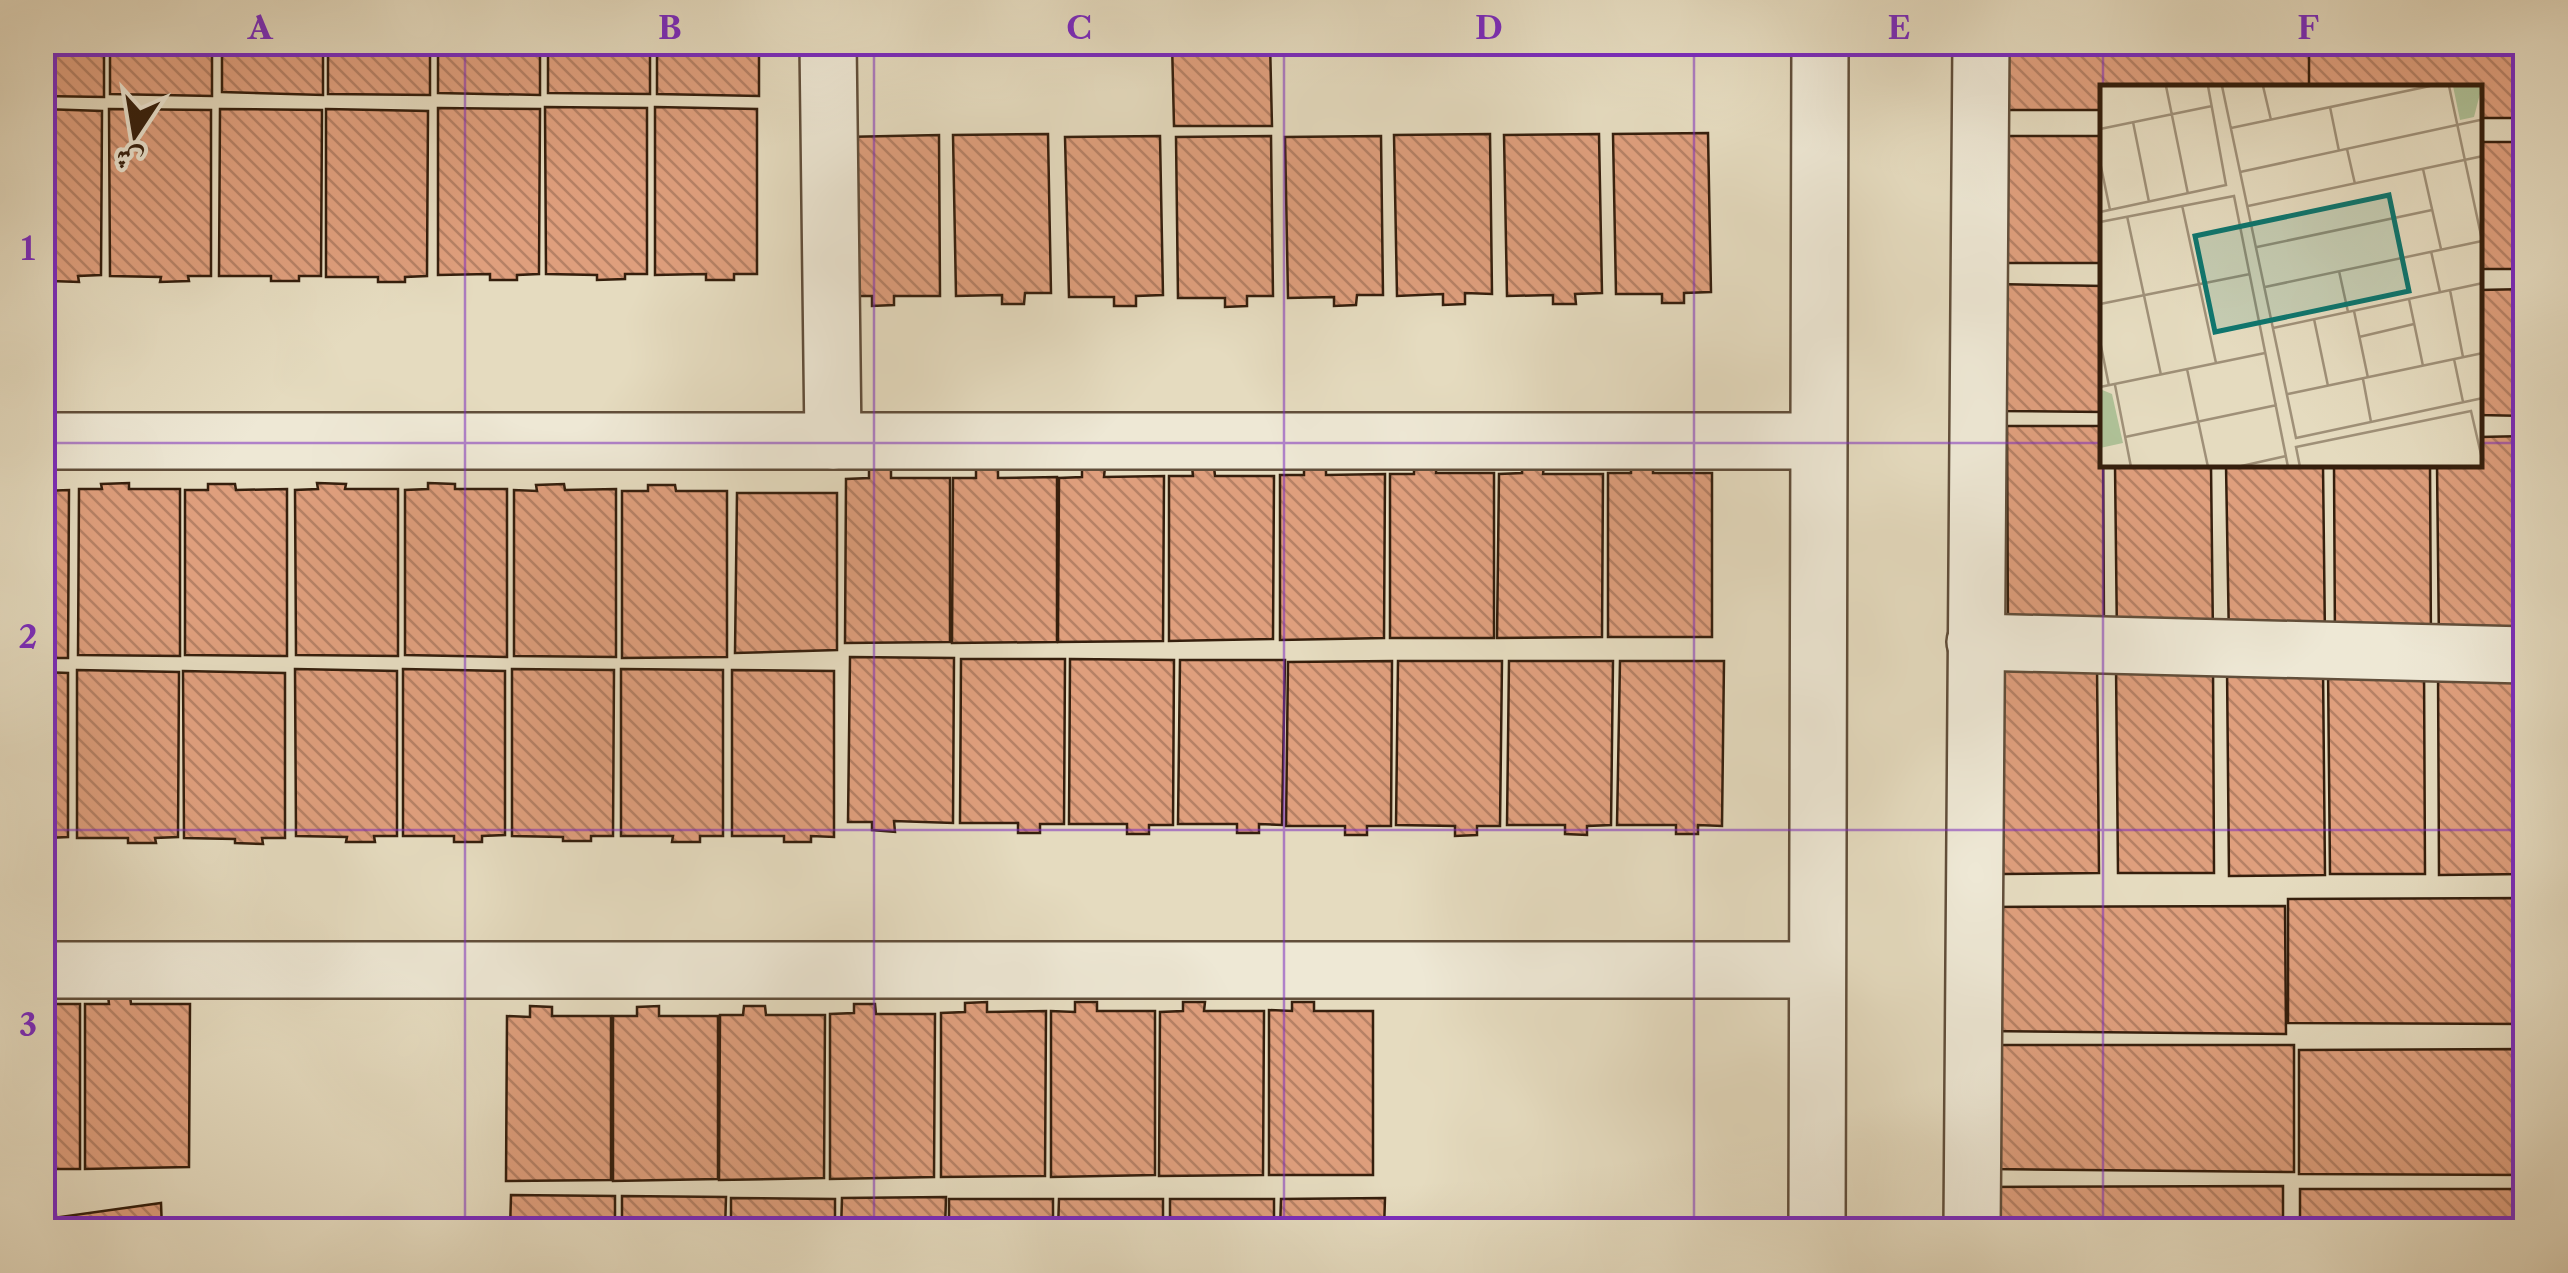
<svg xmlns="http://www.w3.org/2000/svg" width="2568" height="1273" font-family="'Libre Caslon Text',Amiri,serif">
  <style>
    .building { fill: url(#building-back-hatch); stroke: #351f0d; stroke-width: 2.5 }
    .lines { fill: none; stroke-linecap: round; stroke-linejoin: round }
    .minor-casing { stroke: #614e3a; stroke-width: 60 }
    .minor { stroke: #eee8d5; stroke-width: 55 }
    .grid { fill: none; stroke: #7b2cbf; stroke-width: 2.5; stroke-opacity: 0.55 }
    .inset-road { fill: none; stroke: #9f9078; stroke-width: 2.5 }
    .view { fill: #0f766e; fill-opacity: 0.15; stroke: #0f766e; stroke-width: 5 }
    .inset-edge { fill: none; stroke: #351f0d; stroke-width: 5 }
    .neatline { fill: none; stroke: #7b2cbf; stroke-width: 4 }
    .grid-label { font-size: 32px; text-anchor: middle; font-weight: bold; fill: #7b2cbf }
  </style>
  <defs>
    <pattern id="building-back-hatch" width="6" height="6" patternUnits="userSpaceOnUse" patternTransform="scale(2.5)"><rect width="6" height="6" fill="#df9f7d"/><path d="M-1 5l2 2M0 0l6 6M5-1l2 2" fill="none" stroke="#b68165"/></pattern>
  </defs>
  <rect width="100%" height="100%" fill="#e5dbbf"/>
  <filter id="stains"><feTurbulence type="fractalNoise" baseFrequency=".002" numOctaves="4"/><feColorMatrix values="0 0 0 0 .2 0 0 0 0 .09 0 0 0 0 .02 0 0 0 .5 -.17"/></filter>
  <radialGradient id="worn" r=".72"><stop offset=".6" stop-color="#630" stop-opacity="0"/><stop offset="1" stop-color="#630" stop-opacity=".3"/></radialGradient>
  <g class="building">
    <polygon points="42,42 104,42 104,97 42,96"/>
    <polygon points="110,42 212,42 212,96 110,94"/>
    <polygon points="222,42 323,42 323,95 222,92"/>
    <polygon points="328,42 430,42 430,95 328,94"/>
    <polygon points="438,42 540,42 540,95 438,93"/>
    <polygon points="548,42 650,42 650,94 548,93"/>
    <polygon points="657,42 759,42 759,96 657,94"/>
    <polygon points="1172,42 1270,42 1272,126 1174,126"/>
    <polygon points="1991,42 2313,42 2313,88 2103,88 2103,110 1991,110"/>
    <polygon points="2309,42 2526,42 2526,118 2480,118 2480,88 2309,88"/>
    <polygon points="545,107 647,108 647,274 625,274 625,279 597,280 597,275 546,274"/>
    <polygon points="655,107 757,109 757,274 734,274 734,280 706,280 706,274 655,275"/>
    <polygon points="438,108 540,109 539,274 517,275 517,280 490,280 490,274 438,275"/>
    <polygon points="42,109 102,111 101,275 78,276 79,282 51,281 51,276 42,276"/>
    <polygon points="109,109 211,110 211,276 188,276 189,281 160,282 161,277 110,276"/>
    <polygon points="220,109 322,110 321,276 299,276 299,281 271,281 271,276 219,276"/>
    <polygon points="326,109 428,111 427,276 405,277 405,282 378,282 378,277 326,277"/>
    <polygon points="1708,133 1711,292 1684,293 1684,303 1662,303 1662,294 1616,294 1613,134"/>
    <polygon points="1048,134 1051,293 1025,293 1024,304 1002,304 1002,295 956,296 953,135"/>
    <polygon points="1490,134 1492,294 1465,293 1465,304 1443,305 1443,294 1397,296 1394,135"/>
    <polygon points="1599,134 1602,293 1575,294 1576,304 1553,304 1553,295 1507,296 1504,135"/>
    <polygon points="939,135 940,296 894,296 894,305 872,306 872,296 845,296 843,137"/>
    <polygon points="1160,136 1163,295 1136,296 1136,306 1114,306 1114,297 1069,297 1065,137"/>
    <polygon points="1271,136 1273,296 1247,296 1247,306 1225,307 1225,298 1178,298 1176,137"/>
    <polygon points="1381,136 1383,295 1357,295 1356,305 1334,306 1334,297 1288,298 1285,137"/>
    <polygon points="1990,136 2103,136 2103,263 1989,263"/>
    <rect x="2480" y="142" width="46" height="127"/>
    <polygon points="1995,284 2103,286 2103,412 1995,411"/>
    <polygon points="2526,289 2526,416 2480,415 2480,290"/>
    <polygon points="2007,426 2103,426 2104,633 2008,634"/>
    <polygon points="2526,436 2526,645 2439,645 2437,465 2480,465 2480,437"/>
    <polygon points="1414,464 1436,464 1436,473 1494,473 1494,638 1390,638 1390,474 1414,474"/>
    <polygon points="1522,464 1544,465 1543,474 1603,474 1602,637 1497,638 1499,474 1522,473"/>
    <polygon points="1631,464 1653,464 1653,473 1712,473 1712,637 1608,637 1608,473 1631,473"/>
    <polygon points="1326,465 1326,475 1385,474 1384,638 1280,640 1280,475 1304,475 1304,466"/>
    <polygon points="2115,465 2211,465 2213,639 2117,640"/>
    <polygon points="2226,465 2323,465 2325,640 2229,641"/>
    <polygon points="2334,465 2430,465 2431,648 2335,647"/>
    <polygon points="1105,467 1104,477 1164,476 1163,641 1058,642 1059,478 1082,477 1082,468"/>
    <polygon points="1192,467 1214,467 1215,476 1274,476 1273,639 1169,641 1169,476 1193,476"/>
    <polygon points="998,468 998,478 1057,477 1057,642 952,643 953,478 976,478 976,469"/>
    <polygon points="869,469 891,469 891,478 950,478 950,642 845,643 846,479 869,478"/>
    <polygon points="129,483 129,489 180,489 180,656 78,655 79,489 102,489 101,484"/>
    <polygon points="317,483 346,484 345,489 398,489 398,656 296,655 295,490 318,489"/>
    <polygon points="428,483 455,484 455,489 507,489 507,657 405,655 405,490 428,489"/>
    <polygon points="208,484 235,484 236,490 287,489 287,656 185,655 185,490 208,490"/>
    <polygon points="564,484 565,490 616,489 616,657 514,656 514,490 537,491 536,485"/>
    <polygon points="648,485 675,485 676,491 727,491 727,657 622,658 622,491 648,491"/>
    <polygon points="69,490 68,658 42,658 42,491"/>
    <polygon points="737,493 837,493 837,650 735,653"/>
    <polygon points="850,657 954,658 953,823 894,821 895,832 872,830 872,822 848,822"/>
    <polygon points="961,659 1065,659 1064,824 1040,824 1040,833 1018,833 1018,823 960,823"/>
    <polygon points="1070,659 1174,660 1173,825 1149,825 1149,834 1127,834 1127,824 1069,824"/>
    <polygon points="1180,660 1285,660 1282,825 1259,824 1259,833 1237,833 1237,824 1178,824"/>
    <polygon points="1392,661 1391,826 1367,826 1367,835 1345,835 1345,826 1286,826 1288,662"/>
    <polygon points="1398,661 1502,661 1500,826 1477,826 1477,835 1455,836 1455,826 1396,825"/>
    <polygon points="1509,661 1613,661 1611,825 1587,826 1587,835 1565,834 1565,825 1507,825"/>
    <polygon points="1620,661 1724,661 1722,826 1698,825 1698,834 1676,834 1676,825 1617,825"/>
    <polygon points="2213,664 2214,873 2118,873 2116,665"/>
    <polygon points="2424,665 2425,874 2330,874 2328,666"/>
    <polygon points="2097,666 2099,873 2003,874 2001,667"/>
    <polygon points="2526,666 2526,874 2439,875 2438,667"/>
    <polygon points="2227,667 2323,668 2325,875 2229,876"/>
    <polygon points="295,669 397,671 397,836 374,836 375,842 346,842 347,837 296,836"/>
    <polygon points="403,669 505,671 505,835 482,836 482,842 454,842 454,836 403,836"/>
    <polygon points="512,669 614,670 613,836 591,836 591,841 563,841 563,837 512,836"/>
    <polygon points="621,669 723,670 723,836 700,836 700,842 672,842 673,836 621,836"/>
    <polygon points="77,670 179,672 178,837 155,838 156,843 128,843 128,838 77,838"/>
    <polygon points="732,670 834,671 834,837 811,836 811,842 784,842 784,836 732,836"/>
    <polygon points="183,671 285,673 285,838 262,838 263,844 235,843 235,839 184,838"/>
    <polygon points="42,672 68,673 68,837 46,838 45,844 42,844"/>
    <polygon points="2526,898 2526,1024 2288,1023 2288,899"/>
    <polygon points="2285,906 2286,1034 1982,1031 1983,907"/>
    <polygon points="108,995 130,995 131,1004 190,1004 189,1167 85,1169 85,1004 109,1004"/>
    <polygon points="987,1002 987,1012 1046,1011 1045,1176 941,1177 941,1013 965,1012 965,1003"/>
    <polygon points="1075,1002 1097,1002 1097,1011 1155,1011 1155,1175 1051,1177 1051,1011 1075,1012"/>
    <polygon points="1183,1002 1205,1002 1204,1011 1264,1011 1263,1175 1159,1176 1160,1012 1183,1011"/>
    <polygon points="1292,1002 1314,1002 1314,1011 1373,1011 1373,1175 1269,1175 1269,1010 1292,1011"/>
    <rect x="42" y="1004" width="38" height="165"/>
    <polygon points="854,1004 875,1004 876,1014 935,1014 934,1177 830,1179 830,1014 854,1013"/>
    <polygon points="530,1006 552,1007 552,1016 611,1016 611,1180 506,1181 507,1016 530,1017"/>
    <polygon points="659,1006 659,1016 718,1016 718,1179 613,1181 613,1016 637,1016 637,1007"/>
    <polygon points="744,1006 765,1006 766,1015 825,1015 824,1178 719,1180 720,1015 743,1015"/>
    <polygon points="1991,1045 2294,1045 2294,1172 1991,1169"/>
    <polygon points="2526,1049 2526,1175 2299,1174 2299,1050"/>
    <polygon points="2283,1186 2283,1230 1980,1230 1980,1187"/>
    <rect x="2300" y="1189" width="226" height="41"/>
    <polygon points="511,1195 615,1196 615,1230 510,1230"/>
    <polygon points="622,1196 726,1197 725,1230 622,1230"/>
    <polygon points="946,1197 945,1230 841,1230 842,1198"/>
    <polygon points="731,1198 835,1199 835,1230 731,1230"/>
    <polygon points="1385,1198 1384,1230 1280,1230 1281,1199"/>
    <polygon points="42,1199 55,1202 57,1230 42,1230"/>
    <rect x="949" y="1199" width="104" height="31"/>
    <polygon points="1059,1199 1163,1199 1163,1230 1058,1230"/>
    <rect x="1170" y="1199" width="104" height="31"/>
    <polygon points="161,1203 162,1230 62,1230 60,1217"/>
  </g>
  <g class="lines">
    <defs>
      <g id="minor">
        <polyline points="828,42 833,441"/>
        <polyline points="42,441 1818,441"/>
        <polyline points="1975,642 2526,655"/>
        <polyline points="42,970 1816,970"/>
        <polyline points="1817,1230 1820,42"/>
        <polyline points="1972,1230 1981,42"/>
      </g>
    </defs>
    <use href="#minor" class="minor-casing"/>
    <use href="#minor" class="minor"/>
  </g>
  <path class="grid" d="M465,42V1230M874,42V1230M1284,42V1230M1694,42V1230M2103,42V88M42,443H2103M2480,443H2526M2103,465V1230M42,830H2526"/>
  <g transform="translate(2100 85)">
    <rect width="382" height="382" fill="#e5dbbf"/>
    <path d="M353,1H382L374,32L360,35ZM0,304L12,309L23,358L0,363Z" fill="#afc197"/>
    <path class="inset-road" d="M66,1L88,109M122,1L196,353L383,313M163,1L171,35M349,1L382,155M230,22L239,66M33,37L49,117M131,43L330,1M0,44L112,21M247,64L255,99M0,77L10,125M323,84L341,164M140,87L380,35M82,120L116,278M148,121L383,71M0,127L126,100L108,1M27,131L61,290M0,137L134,111L188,382M157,162L332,125M331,166L340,207M239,186L248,227M165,202L382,156M350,205L363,272M309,214L323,281M0,219L150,189M254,226L268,293M214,234L228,301M173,243L383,198M259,252L314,239M0,256L9,301M354,274L363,317M87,284L108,382M263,294L271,337M15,300L31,382M0,302L165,268M188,309L383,268M25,352L177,320M137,382L186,371M200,382L196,362L371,326L383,378"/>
    <path class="view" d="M289,110L309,206L115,247L95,151Z"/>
    <rect width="382" height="382" class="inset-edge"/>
  </g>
  <rect width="2568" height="1273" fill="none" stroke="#e5dbbf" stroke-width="110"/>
  <g transform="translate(135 135) rotate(192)" stroke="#eee8d5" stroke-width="8" paint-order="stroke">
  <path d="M0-8L18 38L0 25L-18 38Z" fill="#351f0d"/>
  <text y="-15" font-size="28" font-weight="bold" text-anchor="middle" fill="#351f0d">ش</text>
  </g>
  <rect x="55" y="55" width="2458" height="1163" class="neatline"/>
  <g class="grid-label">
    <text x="260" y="39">A</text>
    <text x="670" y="39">B</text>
    <text x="1079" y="39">C</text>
    <text x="1489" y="39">D</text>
    <text x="1899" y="39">E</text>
    <text x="2308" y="39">F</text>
    <text x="28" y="260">1</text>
    <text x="28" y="648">2</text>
    <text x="28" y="1036">3</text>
  </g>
  <rect width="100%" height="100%" filter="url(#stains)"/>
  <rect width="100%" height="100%" fill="url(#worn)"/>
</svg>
